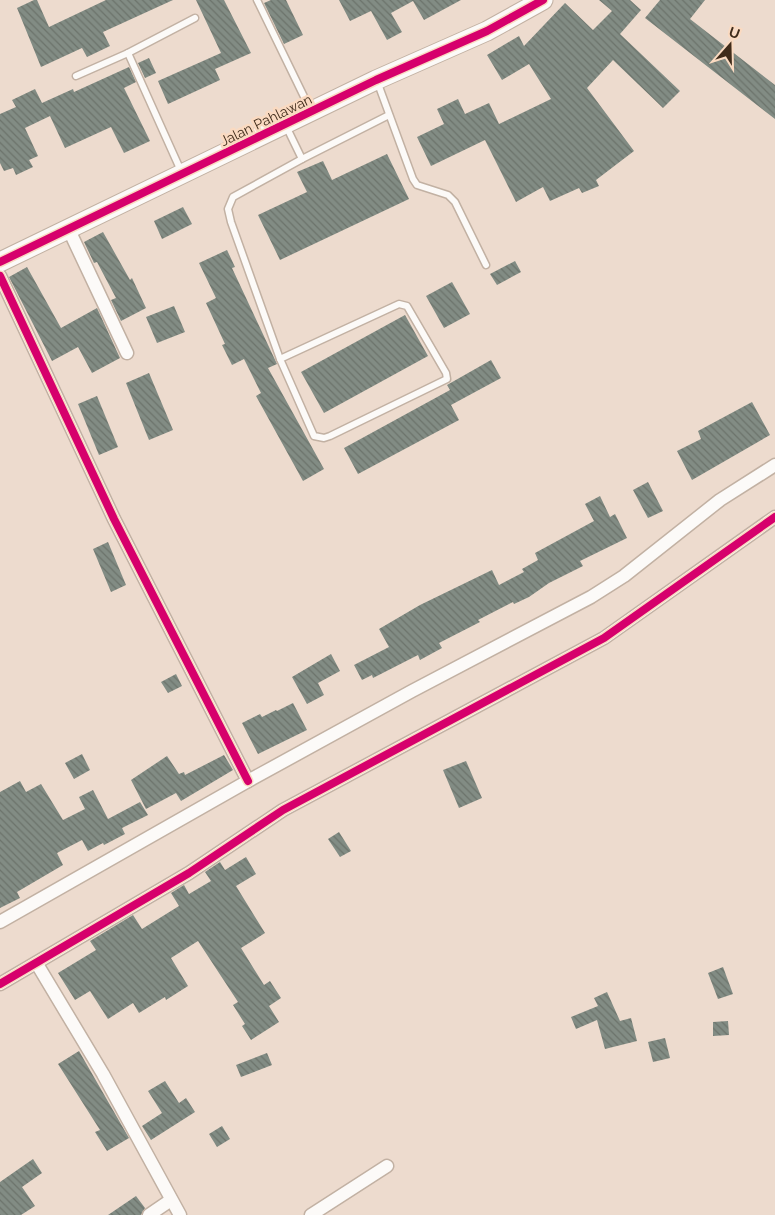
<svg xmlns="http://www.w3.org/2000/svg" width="775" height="1215" font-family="Raleway,sans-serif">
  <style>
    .building { fill: url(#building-back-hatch) }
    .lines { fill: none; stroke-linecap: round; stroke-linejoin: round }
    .lane-casing { stroke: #c2b1a3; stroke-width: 9 }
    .street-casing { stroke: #c2b1a3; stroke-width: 15 }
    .secondary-casing { stroke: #c2b1a3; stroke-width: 21 }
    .lane { stroke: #fcfaf8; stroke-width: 6 }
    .street { stroke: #fcfaf8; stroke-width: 12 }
    .secondary { stroke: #fcfaf8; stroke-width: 19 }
    .cycleway-casing { stroke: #fadac1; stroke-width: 11 }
    .cycleway { stroke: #d6006c; stroke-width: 8 }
    .labels { text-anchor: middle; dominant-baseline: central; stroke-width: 5; stroke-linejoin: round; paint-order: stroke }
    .street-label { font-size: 14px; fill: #3f2b1a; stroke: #fadac1 }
  </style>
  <defs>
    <pattern id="building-back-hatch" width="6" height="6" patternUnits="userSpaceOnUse" patternTransform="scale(1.25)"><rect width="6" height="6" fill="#828c84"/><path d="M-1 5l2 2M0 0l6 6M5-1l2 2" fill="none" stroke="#6c736b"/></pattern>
  </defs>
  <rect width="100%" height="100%" fill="#eddbce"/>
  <g class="building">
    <polygon points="34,0 37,0 49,27 106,0 173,0 103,32 110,46 87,57 82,48 41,67 17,8"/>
    <polygon points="196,0 224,0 251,53 215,69 220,80 168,104 158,81 221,53"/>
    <polygon points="271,0 286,0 303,35 284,44 264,3"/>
    <polygon points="339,0 461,0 424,20 413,1 391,13 402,32 387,40 371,11 350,21"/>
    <polygon points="599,0 630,0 641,10 620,34 680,91 663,108 613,60 587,88 634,151 596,180 599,186 582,193 579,188 550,201 543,187 516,202 485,140 431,166 417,137 444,124 437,109 458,99 465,114 489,103 499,124 551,99 529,64 502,80 487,55 519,36 524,46 565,3 593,30 612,11"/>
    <polygon points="660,0 705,0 690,19 775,85 775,119 645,18"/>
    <polygon points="149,58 156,73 145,78 138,63"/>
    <polygon points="129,67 136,82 124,88 150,141 124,153 111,127 65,148 50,116 25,128 38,156 29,160 33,167 16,175 13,168 4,171 0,163 0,114 16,107 12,100 35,89 42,103 73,89 74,92"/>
    <polygon points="387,154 409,199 280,260 258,215 307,192 297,172 323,161 332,180"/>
    <polygon points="183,207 192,224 162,239 154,221"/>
    <polygon points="103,232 130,280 132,278 146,308 121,321 111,300 116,298 97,262 94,263 84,242"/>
    <polygon points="227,250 235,267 232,268 277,364 268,368 324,469 303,481 256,396 261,393 244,359 232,365 222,345 225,344 206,303 216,298 199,263"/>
    <polygon points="515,261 521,272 497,285 490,274"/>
    <polygon points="27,267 61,328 97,308 120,358 92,373 78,347 52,361 9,277"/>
    <polygon points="452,282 470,314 444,328 426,296"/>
    <polygon points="174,306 185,332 157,343 146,317"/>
    <polygon points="405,315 428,356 324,413 301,372"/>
    <polygon points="491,360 501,378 451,405 459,420 358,474 344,448 450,390 447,385"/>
    <polygon points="149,373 173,430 149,440 126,383"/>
    <polygon points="97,396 118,447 99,455 78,404"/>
    <polygon points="752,402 770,435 692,480 677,451 701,439 698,431"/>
    <polygon points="648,482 663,511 648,518 633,490"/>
    <polygon points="600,496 610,517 615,514 627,538 580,561 583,566 549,583 529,597 514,604 513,602 478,620 480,622 439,643 442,648 420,660 418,655 373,678 372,675 362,680 354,665 389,647 379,629 420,605 492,570 499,585 524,572 522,569 538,560 535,553 594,521 585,504"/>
    <polygon points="108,542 126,585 111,592 93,549"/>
    <polygon points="331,654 340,671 318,683 324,695 307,704 292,677"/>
    <polygon points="176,674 182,686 168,693 161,682"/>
    <polygon points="293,703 307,730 258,754 242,723 260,714 262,717 276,710 277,711"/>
    <polygon points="82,754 90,770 74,779 65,763"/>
    <polygon points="224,755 233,770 181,801 176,793 146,809 131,780 167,756 179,774 184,772 185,775"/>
    <polygon points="466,761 482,798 459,808 443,770"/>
    <polygon points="20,781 26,792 41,784 63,820 85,809 79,797 93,790 108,819 140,802 148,815 122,828 125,834 104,845 103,843 88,851 82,840 57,853 63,865 17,892 20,898 0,908 0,792"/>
    <polygon points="339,832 351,851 340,857 328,839"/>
    <polygon points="246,857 256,874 236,886 265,933 241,948 264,985 270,981 281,998 269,1006 279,1022 251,1040 242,1026 245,1024 233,1005 238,1002 198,941 171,958 188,986 166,1000 165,997 139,1013 133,1003 108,1019 90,991 75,1000 58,973 96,950 90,941 133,915 142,929 179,906 171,893 184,885 189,894 211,881 205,872 220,862 225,870"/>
    <polygon points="723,967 733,994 718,999 708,973"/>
    <polygon points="607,992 620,1021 631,1018 637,1041 605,1049 597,1020 576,1029 571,1017 598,1006 594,998"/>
    <polygon points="728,1021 729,1035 713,1036 713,1022"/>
    <polygon points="665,1038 670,1058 653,1062 648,1042"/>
    <polygon points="79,1051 129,1138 107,1151 95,1132 100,1130 58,1064"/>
    <polygon points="267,1053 272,1065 241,1077 236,1065"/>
    <polygon points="165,1081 179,1103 186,1098 195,1112 151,1140 142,1126 162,1113 148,1091"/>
    <polygon points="222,1126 230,1139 217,1147 209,1134"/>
    <polygon points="33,1159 42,1173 22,1187 35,1206 21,1215 0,1215 0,1182"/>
    <polygon points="136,1196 145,1208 141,1215 108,1215"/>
  </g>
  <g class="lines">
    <defs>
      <g id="lane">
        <polyline points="257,0 310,109"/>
        <polyline points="76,76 128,53"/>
        <polyline points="377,81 413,179 417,185 448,195 455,202 486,265"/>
        <polyline points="302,159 389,115"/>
        <polyline points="181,171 128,53 195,18"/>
        <polygon points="399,304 407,306 446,373 447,379 330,436 324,438 314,436 280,359"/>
        <polyline points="280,359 231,222 228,209 233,197 302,159 286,126"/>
      </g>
      <g id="street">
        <polyline points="69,230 127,353"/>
        <polyline points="0,276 114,519 248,781"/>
        <polyline points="0,922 248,781 412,691 591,597 624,576 720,500 775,465"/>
        <polyline points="37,964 103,1074 180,1215"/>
        <polyline points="0,984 189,873 283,810 604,638 775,517"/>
        <polyline points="149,1215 171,1200"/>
        <polyline points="311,1215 387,1166"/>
      </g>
      <polyline id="secondary" points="0,262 376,80 487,31 543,0"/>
    </defs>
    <use href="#lane" class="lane-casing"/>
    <use href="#street" class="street-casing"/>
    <use href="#secondary" class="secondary-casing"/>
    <use href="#lane" class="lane"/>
    <use href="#street" class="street"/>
    <use href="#secondary" class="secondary"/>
    <defs>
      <g id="cycleway">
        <polyline points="0,262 376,80 487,31 543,0"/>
        <polyline points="0,276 114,519 248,781"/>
        <polyline points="0,984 189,873 283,810 604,638 775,517"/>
      </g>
    </defs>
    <use href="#cycleway" class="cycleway-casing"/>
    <use href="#cycleway" class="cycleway"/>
  </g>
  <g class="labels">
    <g class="street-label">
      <text transform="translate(266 120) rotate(-26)">Jalan Pahlawan</text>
    </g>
  </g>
  <g transform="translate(730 45) rotate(20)" stroke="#fadac1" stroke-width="4" paint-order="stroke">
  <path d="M0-4L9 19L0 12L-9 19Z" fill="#3f2b1a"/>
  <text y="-8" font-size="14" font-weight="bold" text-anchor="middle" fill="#3f2b1a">U</text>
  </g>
</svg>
